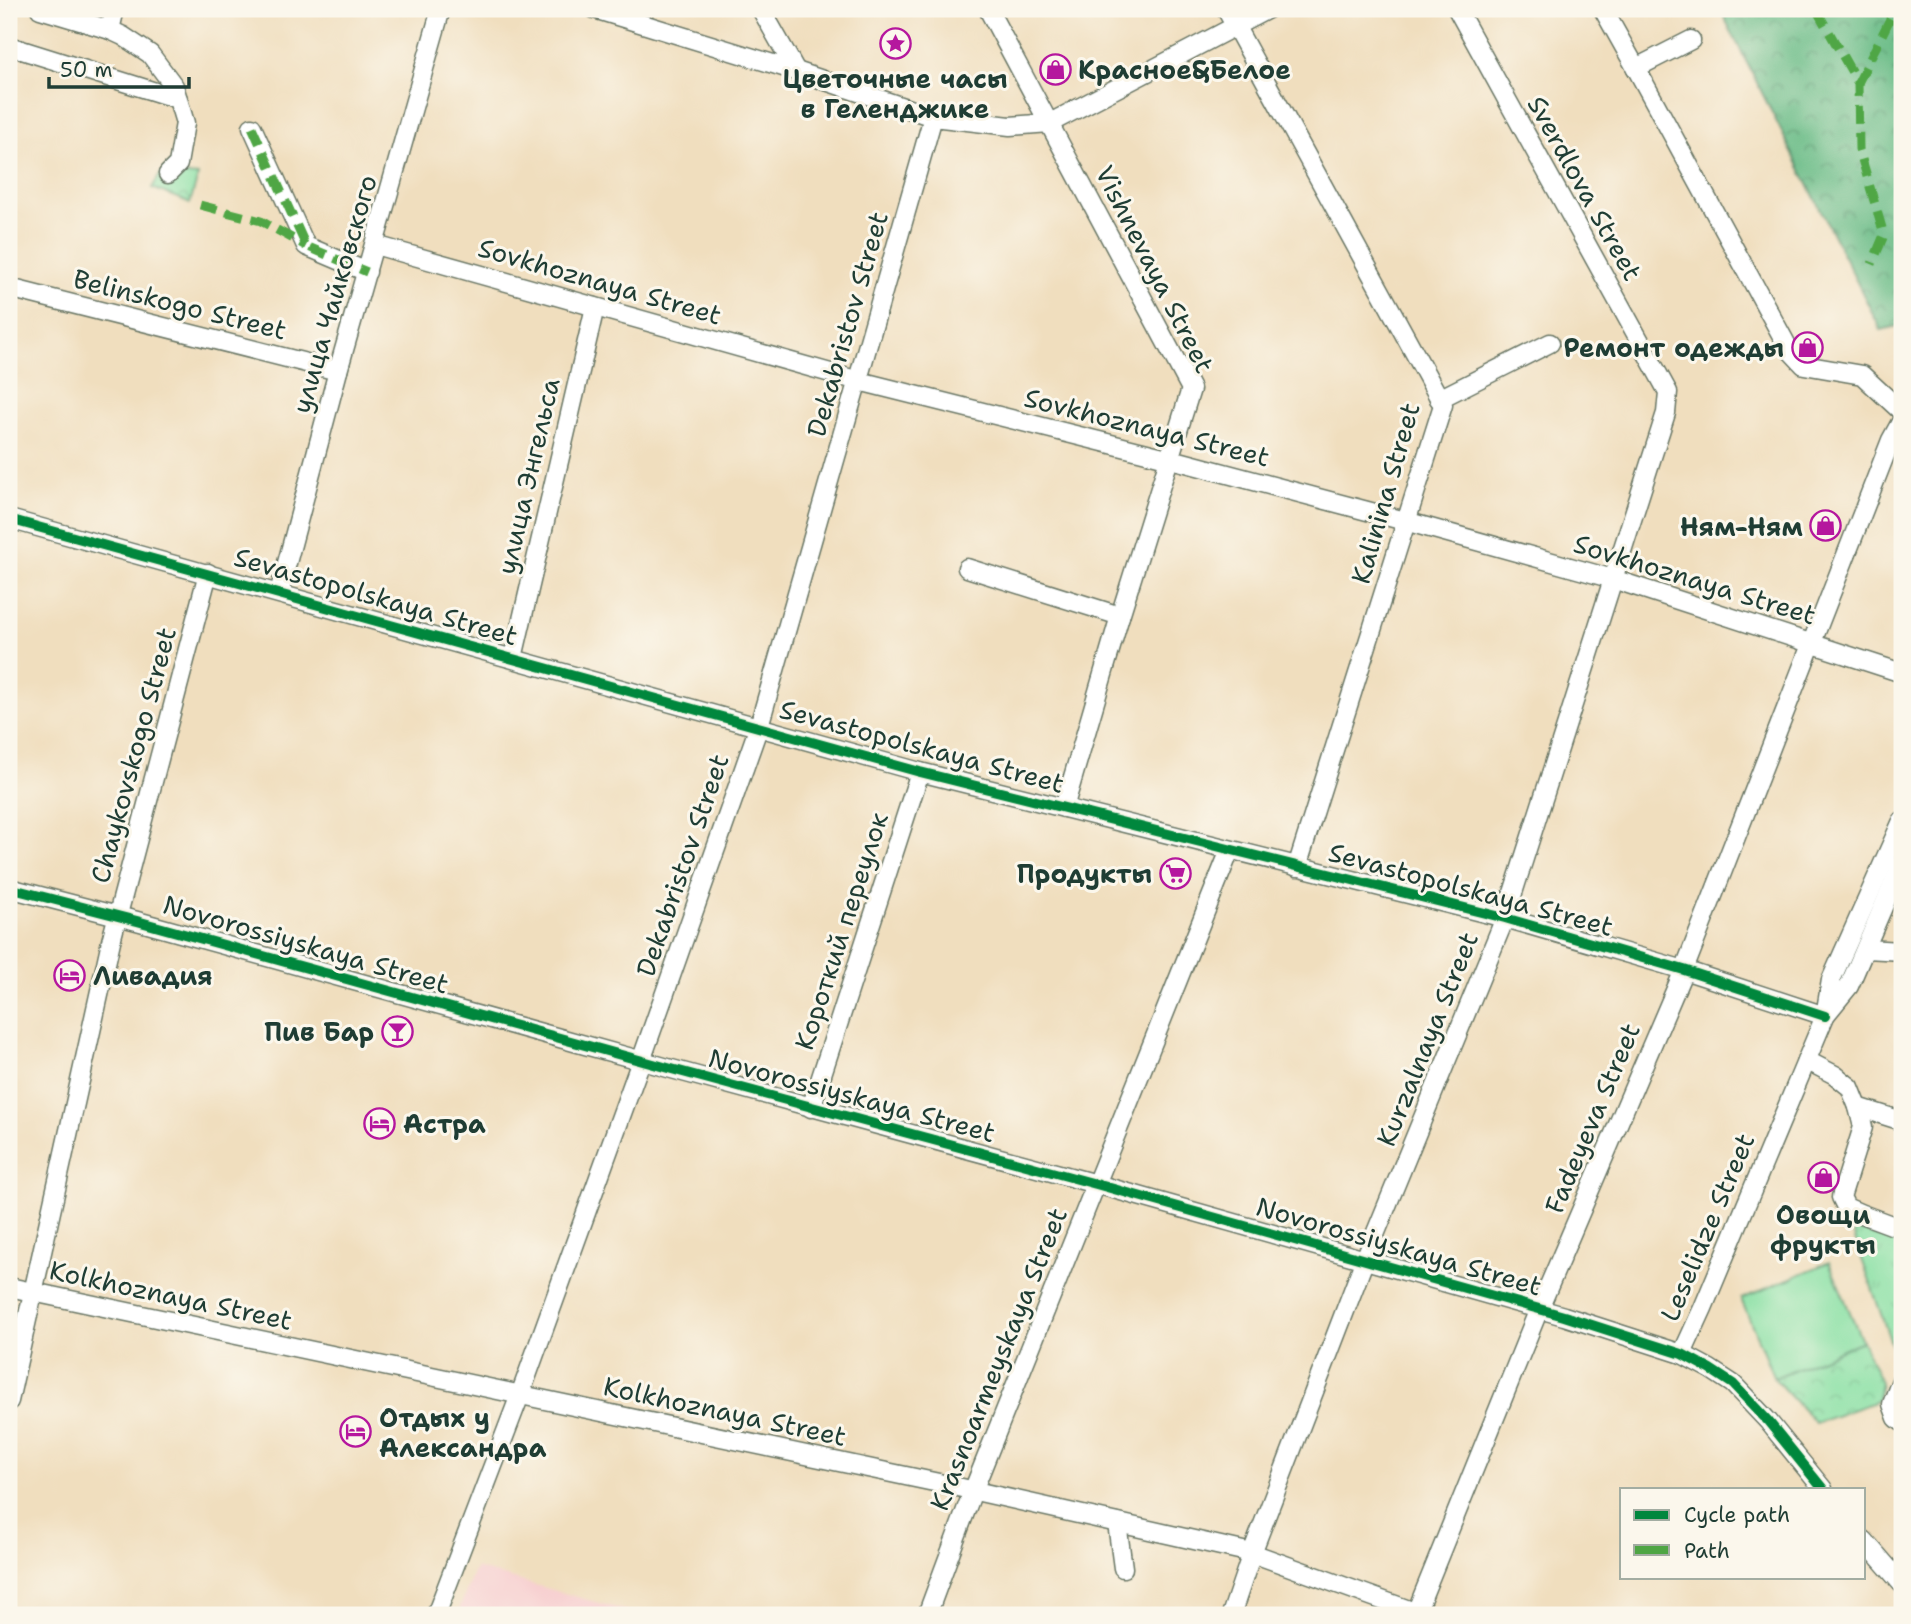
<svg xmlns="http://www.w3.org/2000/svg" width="1911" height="1624" font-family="'Shantell Sans',sans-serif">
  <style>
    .built { fill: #f7cfd0 }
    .grass { fill: url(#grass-tufts); stroke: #548e6c; stroke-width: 2 }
    .forest { fill: url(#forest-crowns); stroke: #467e5f; stroke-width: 2 }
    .park { fill: url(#park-crowns); stroke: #548e6c; stroke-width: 2 }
    .pitch { fill: #89e0a4; stroke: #548e6c; stroke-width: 2 }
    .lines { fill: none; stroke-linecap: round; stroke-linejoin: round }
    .minor-casing { stroke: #687564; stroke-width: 21 }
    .minor { stroke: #fff; stroke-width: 18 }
    .quiet { stroke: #4fa644; stroke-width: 9; stroke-dasharray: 18 9; stroke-linecap: butt }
    .cycleway-casing { stroke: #fbf7ec; stroke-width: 15 }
    .cycleway { stroke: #00873e; stroke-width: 10 }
    .labels { text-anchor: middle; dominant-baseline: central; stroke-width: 6; stroke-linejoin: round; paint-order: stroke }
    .poi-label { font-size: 26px; font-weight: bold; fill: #1f3d34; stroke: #fbf7ec; text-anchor: start }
    .street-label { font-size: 26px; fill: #1f3d34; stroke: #fbf7ec }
  </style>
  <defs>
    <pattern id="grass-tufts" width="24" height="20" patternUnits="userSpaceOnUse" patternTransform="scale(1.75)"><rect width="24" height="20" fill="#89e0a4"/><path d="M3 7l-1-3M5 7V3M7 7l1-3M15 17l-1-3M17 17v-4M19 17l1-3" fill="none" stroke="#76c18e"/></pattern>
    <pattern id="forest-crowns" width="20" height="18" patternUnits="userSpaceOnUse" patternTransform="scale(1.75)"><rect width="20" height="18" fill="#6ebe8a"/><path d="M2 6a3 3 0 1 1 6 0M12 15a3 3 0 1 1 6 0" fill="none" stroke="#5a9c72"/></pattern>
    <pattern id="park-crowns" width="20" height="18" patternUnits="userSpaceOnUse" patternTransform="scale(1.75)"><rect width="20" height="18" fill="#89e0a4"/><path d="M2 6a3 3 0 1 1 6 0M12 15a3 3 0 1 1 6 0" fill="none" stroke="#76c18e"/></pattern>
  </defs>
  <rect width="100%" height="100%" fill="#fbf7ec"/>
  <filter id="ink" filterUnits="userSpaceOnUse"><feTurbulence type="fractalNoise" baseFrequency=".0143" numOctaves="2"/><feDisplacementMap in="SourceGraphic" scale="14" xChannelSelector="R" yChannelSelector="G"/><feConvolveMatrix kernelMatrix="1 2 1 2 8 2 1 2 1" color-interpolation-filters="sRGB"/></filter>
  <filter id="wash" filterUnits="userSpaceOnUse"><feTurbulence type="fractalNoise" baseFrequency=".00686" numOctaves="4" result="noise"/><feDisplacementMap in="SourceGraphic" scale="28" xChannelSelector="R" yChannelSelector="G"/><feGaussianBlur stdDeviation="1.57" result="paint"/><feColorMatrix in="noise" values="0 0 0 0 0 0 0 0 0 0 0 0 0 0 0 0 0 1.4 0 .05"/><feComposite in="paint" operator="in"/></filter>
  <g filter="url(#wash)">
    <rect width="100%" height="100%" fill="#f0debe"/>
    <polygon class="built" points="475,1568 641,1615 457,1615"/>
    <polygon class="grass" points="1851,1227 1902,1244 1901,1372"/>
    <polygon class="forest" points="1720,9 1902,9 1902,325 1881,330"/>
    <g class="park">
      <polygon points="161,173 198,176 190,203 152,188"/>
      <polygon points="1862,1341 1881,1382 1877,1401 1815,1423 1774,1378"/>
    </g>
    <polygon class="pitch" points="1829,1262 1862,1341 1774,1378 1741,1299"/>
  </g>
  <g filter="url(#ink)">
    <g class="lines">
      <defs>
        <g id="minor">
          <polyline points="40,9 110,30 123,36 150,54 174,86 185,123 178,164 168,174"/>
          <polyline points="594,9 796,71 933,117 1010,126 1050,123 1268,9"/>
          <polyline points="761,9 796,71"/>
          <polyline points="988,9 1191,389 1120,616 1064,808"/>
          <polyline points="1226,9 1443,405 1297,867"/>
          <polyline points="1603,9 1636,68"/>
          <polyline points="110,30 115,9"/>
          <polyline points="1691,40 1636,68 1789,349 1804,365 1862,375 1902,412"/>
          <polyline points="9,46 178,99"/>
          <polyline points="252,127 306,246 367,272"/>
          <polyline points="375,245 859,381 1175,460 1405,521 1613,579 1902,673"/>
          <polyline points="9,288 338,371"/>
          <polyline points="1439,399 1550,343"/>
          <polyline points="9,519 920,772 1505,918 1684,970 1825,1016"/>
          <polyline points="967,568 1120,616"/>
          <polyline points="279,593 338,371 441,9"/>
          <polyline points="513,658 595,307"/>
          <polyline points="9,888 137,921 668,1068 1096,1184 1564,1316 1682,1354 1710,1369 1733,1384 1768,1421 1823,1489"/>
          <polyline points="1866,949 1902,951"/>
          <polyline points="1827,1013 1849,986 1902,863"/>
          <polyline points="1806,1060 1835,1075 1846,1084 1850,1087 1858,1107 1863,1127 1841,1197 1846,1207 1862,1214 1902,1229"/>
          <polyline points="1858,1107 1902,1121"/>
          <polyline points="811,1108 920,772"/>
          <polyline points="9,1287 953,1486 1252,1553 1423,1615"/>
          <polyline points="1682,1354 1703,1308 1825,1016 1831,980 1902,821"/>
          <polyline points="1902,1378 1892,1404 1897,1418 1902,1422"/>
          <polyline points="9,1401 111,941 208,573"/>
          <polyline points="1117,1523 1123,1568"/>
          <polyline points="1864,1540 1902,1584"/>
          <polyline points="436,1615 520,1395 641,1061 759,726 933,117"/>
          <polyline points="927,1615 973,1491 1230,850"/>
          <polyline points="1231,1615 1252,1553 1365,1259 1505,918 1666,413 1668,392 1457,9"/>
          <polyline points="1415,1615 1539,1309 1684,970 1891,440 1902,420"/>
        </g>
      </defs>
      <use href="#minor" class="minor-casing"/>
      <use href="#minor" class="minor"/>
      <g class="quiet">
        <polyline points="1816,9 1858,83 1859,149 1884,235 1872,264"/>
        <polyline points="1858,83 1895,9"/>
        <polyline points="252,127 306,246 367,272"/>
        <polyline points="200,205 261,221 306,246"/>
      </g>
      <defs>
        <g id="cycleway">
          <polyline points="9,519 920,772 1505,918 1684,970 1825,1016"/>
          <polyline points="9,888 137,921 668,1068 1096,1184 1564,1316 1682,1354 1710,1369 1733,1384 1768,1421 1823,1489"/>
        </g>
      </defs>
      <use href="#cycleway" class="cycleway-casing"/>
      <use href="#cycleway" class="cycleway"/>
    </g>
  </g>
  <defs>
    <symbol id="sight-ring" viewBox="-11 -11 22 22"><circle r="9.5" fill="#fbf7ec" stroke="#b5179e" stroke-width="1.5"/><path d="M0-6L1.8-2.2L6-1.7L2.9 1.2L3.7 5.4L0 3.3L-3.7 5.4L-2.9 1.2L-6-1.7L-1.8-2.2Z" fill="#b5179e"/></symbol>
    <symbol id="shop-ring" viewBox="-11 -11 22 22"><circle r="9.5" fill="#fbf7ec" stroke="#b5179e" stroke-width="1.5"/><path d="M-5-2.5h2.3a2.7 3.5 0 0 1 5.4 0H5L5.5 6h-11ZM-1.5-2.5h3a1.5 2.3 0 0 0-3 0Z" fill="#b5179e"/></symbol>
    <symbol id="supermarket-ring" viewBox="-11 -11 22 22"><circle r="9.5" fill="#fbf7ec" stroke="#b5179e" stroke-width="1.5"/><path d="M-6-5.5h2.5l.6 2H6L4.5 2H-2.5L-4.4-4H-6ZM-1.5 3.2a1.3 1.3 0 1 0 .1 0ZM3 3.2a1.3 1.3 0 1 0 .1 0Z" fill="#b5179e"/></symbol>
    <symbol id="hotel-ring" viewBox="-11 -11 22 22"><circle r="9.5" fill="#fbf7ec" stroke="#b5179e" stroke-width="1.5"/><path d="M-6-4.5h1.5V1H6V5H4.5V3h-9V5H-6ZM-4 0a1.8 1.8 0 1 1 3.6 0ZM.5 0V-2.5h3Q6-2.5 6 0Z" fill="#b5179e"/></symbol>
    <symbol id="bar-ring" viewBox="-11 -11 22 22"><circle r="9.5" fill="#fbf7ec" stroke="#b5179e" stroke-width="1.5"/><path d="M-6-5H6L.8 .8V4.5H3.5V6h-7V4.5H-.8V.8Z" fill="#b5179e"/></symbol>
  </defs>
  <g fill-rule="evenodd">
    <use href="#sight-ring" x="878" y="26" width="35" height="35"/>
    <use href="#shop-ring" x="1038" y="52" width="35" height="35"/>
    <use href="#shop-ring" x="1790" y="330" width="35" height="35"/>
    <use href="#shop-ring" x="1808" y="508" width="35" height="35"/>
    <use href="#supermarket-ring" x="1158" y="856" width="35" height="35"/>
    <use href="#hotel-ring" x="52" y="958" width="35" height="35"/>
    <use href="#bar-ring" x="380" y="1014" width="35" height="35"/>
    <use href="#hotel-ring" x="362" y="1106" width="35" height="35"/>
    <use href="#shop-ring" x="1806" y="1160" width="35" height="35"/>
    <use href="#hotel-ring" x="338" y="1414" width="35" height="35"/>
  </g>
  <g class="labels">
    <g class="poi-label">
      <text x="1078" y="69">Красное&amp;Белое</text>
      <text x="895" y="78" text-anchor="middle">Цветочные часы<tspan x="895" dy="30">в Геленджике</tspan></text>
      <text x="1784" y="347" text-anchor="end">Ремонт одежды</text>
      <text x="1803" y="526" text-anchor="end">Ням-Ням</text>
      <text x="1152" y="873" text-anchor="end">Продукты</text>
      <text x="93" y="975">Ливадия</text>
      <text x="374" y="1031" text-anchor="end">Пив Бар</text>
      <text x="403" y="1123">Астра</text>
      <text x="1823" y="1214" text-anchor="middle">Овощи<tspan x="1823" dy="30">фрукты</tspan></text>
      <text x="379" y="1417">Отдых у<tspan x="379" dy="30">Александра</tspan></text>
    </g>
    <g class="street-label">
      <text transform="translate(1585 188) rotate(61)">Sverdlova Street</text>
      <text transform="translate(1155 269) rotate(63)">Vishnevaya Street</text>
      <text transform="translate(600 281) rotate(16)">Sovkhoznaya Street</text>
      <text transform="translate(334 294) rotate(-74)">улица Чайковского</text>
      <text transform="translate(180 304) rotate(14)">Belinskogo Street</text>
      <text transform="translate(847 324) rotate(-74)">Dekabristov Street</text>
      <text transform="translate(1147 427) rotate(14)">Sovkhoznaya Street</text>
      <text transform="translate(528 476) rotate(-77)">улица Энгельса</text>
      <text transform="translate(1385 493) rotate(-74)">Kalinina Street</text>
      <text transform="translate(1695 579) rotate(17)">Sovkhoznaya Street</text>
      <text transform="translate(376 596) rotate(16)">Sevastopolskaya Street</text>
      <text transform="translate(922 746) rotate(15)">Sevastopolskaya Street</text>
      <text transform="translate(133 755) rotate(-75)">Chaykovskogo Street</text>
      <text transform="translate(682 865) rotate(-71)">Dekabristov Street</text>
      <text transform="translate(1471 889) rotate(15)">Sevastopolskaya Street</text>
      <text transform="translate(841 931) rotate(-72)">Короткий переулок</text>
      <text transform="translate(306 944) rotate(16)">Novorossiyskaya Street</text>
      <text transform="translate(1427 1039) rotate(-68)">Kurzalnaya Street</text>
      <text transform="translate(852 1095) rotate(15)">Novorossiyskaya Street</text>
      <text transform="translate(1592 1118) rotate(-67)">Fadeyeva Street</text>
      <text transform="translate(1707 1227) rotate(-67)">Leselidze Street</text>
      <text transform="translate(1399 1246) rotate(16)">Novorossiyskaya Street</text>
      <text transform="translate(171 1295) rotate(12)">Kolkhoznaya Street</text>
      <text transform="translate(998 1359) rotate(-68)">Krasnoarmeyskaya Street</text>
      <text transform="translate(725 1411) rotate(12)">Kolkhoznaya Street</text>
    </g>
  </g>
  <rect width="1911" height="1624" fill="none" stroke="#fbf7ec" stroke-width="35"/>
  <rect x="1620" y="1488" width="245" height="91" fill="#fbf7ec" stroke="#a3ada2" stroke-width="2"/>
  <rect x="1634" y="1510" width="35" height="10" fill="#00873e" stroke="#a3ada2" stroke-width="2"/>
  <text x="1684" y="1522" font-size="21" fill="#1f3d34">Cycle path</text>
  <rect x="1634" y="1545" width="35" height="10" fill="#4fa644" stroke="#a3ada2" stroke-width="2"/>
  <text x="1684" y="1558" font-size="21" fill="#1f3d34">Path</text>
  <path d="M49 77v10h140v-10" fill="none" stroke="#1f3d34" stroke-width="3.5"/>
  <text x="60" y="77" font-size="21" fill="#1f3d34" stroke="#fbf7ec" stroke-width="5" paint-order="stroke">50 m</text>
</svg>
